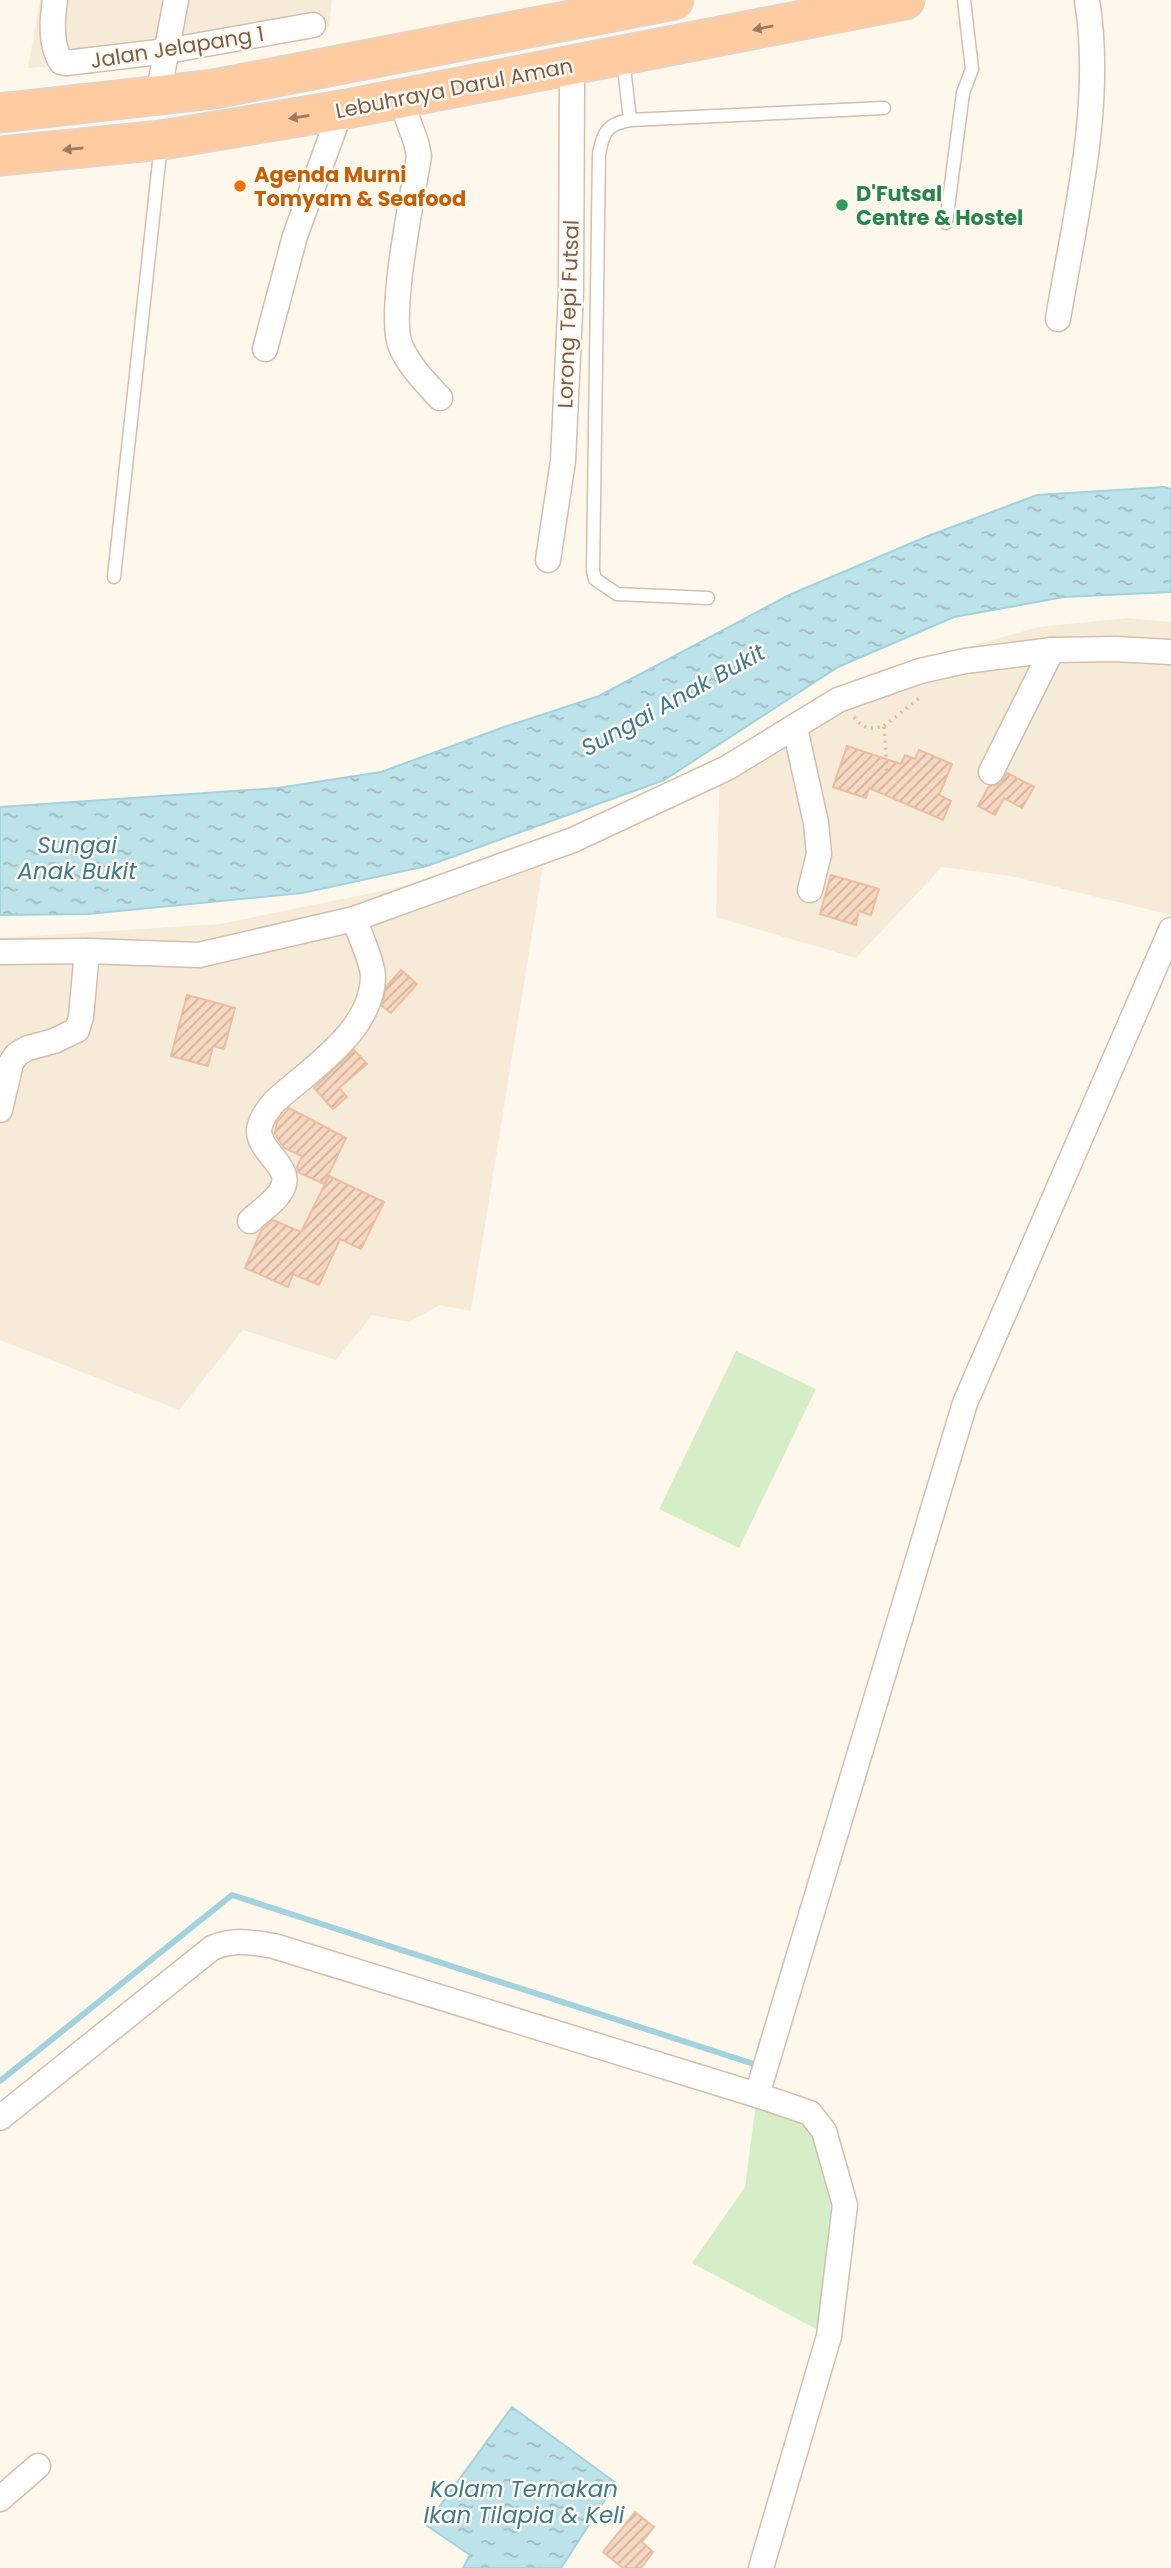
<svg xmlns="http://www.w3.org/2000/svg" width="1171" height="2568" font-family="Poppins,sans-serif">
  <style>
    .residential { fill: #f6ead8 }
    .grass { fill: #d5eec7 }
    .water { fill: url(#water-ripples); stroke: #a2d2dd; stroke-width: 2 }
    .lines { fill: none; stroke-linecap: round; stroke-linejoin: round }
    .stream { stroke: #a2d2dd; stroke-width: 6 }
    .building { fill: url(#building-hatch); stroke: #eabe9f; stroke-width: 2 }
    .service-casing { stroke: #d3bfae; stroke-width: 15 }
    .minor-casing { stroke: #d3bfae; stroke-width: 27 }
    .trunk-casing { stroke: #ddd5d0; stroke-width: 41 }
    .path { stroke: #dcbaa2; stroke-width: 3.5; stroke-dasharray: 2 5; stroke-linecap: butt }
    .service { stroke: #fff; stroke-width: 12 }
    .minor { stroke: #fff; stroke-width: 24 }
    .trunk { stroke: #fecca0; stroke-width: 38 }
    .oneway { fill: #9c7a60 }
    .food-dot { fill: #e8710a; stroke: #fffbf3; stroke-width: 2.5 }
    .leisure-dot { fill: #2e9e5b; stroke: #fffbf3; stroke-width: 2.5 }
    .labels { text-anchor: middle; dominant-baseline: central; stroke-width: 5; stroke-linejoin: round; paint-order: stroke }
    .street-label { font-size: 21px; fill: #7c5e4a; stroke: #fffbf3 }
    .food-label { font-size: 21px; font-weight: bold; fill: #c56008; stroke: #fffbf3; text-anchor: start }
    .leisure-label { font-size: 21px; font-weight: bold; fill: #27864d; stroke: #fffbf3; text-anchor: start }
    .water-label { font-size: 23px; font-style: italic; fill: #3f7b8a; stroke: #fffbf3 }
  </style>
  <defs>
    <pattern id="water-ripples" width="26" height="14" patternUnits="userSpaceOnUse" patternTransform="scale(1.75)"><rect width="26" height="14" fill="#bce2ea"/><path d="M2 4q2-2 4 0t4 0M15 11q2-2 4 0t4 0" fill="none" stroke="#9ebac0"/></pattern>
    <pattern id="building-hatch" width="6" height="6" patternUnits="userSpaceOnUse" patternTransform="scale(1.75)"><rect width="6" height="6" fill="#f6d7c0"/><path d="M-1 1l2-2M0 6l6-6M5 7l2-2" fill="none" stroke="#ccb29e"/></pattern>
  </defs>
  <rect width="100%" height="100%" fill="#fef7eb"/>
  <g class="residential">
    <polygon points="40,0 332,0 329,27 240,53 28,68"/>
    <polygon points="1127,618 1171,622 1171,915 1011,876 942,867 856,958 716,917 720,760 913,662 1039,627"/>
    <polygon points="547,841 471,1311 440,1305 409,1322 372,1315 336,1360 243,1330 179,1410 0,1340 0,938 220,924 401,887"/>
  </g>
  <g class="grass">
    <polygon points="736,1351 816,1389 739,1548 659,1509"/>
    <polygon points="757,2095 810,2113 845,2205 829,2336 692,2263 745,2187"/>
  </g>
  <g class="water">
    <polygon points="1164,487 1171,489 1171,592 1064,597 954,617 838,667 664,780 427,866 302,893 88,914 0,915 0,807 278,788 381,772 504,727 599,696 789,595 928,536 1037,495"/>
    <polygon points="512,2407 616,2483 561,2568 463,2568 470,2555 426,2525"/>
  </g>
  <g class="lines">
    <polyline class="stream" points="0,2081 232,1895 760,2066"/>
  </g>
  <g class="building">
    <polygon points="847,746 901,764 905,755 915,759 919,750 952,764 939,795 951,801 943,820 869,788 866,798 833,787"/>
    <polygon points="1007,773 1034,787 1022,808 1004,798 995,815 978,806 989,786 1000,784"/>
    <polygon points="831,875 879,889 871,915 859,911 856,925 820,914"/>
    <polygon points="401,970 417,984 391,1013 382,1006 386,987"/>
    <polygon points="187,995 235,1008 224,1049 213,1046 208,1066 171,1056"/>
    <polygon points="354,1050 367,1064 339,1088 347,1097 333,1109 314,1088"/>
    <polygon points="289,1108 346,1138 324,1184 298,1172 297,1167 302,1156 284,1148 275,1134 277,1122"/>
    <polygon points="329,1176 384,1202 361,1249 340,1239 319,1285 293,1274 288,1287 245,1268 261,1231 273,1220 301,1232"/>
    <polygon points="635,2512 654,2527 642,2542 653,2552 641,2568 623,2568 603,2552"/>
  </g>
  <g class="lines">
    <defs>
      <g id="service">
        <polyline points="623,59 630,120"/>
        <polyline points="946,223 963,93 972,69 964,0"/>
        <polyline points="114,577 161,144"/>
        <path d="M708,598L617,594L595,579L593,571L599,154C603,132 607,124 630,120L884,108"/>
      </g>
      <g id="minor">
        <path d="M55,0C52,20 50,44 61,62L66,63L167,51L313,25"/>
        <polyline points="158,96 176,0"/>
        <path d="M400,98L416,142L419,156C413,194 387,317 401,347C410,367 426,383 440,398"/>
        <path d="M1058,319C1075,216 1104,105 1087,0"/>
        <polyline points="265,349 295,236 341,110"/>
        <polyline points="548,560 563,461 571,291 572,85 569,67"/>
        <polyline points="795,728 816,823 819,854 810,890"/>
        <polyline points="991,772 1052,650"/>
        <polyline points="0,952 87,951 199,955 354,919 573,840 727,768 838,700 920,671 965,661 1052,650 1115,649 1171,652"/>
        <polyline points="0,1110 11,1063 17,1054 28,1048 54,1041 77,1030 81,1017 87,951"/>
        <path d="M250,1221C259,1212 272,1204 279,1194C299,1168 258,1154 259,1130C260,1119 268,1109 275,1101C311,1069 373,1030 373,976C373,964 359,932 354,919"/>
        <polyline points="757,2095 810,2113 824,2131 845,2205 829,2336 761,2568"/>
        <path d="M0,2118L212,1948C233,1939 251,1942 274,1946L757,2095L965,1403L1171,930"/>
        <polyline points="0,2499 38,2466"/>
      </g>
      <g id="trunk">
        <polyline points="0,113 214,89 674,0"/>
        <polyline points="0,156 162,140 341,110 905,0"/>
      </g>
    </defs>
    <use href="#service" class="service-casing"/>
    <use href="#minor" class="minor-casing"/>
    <use href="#trunk" class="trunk-casing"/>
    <g class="path">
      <path d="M854,717C864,729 868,730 884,726L887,773"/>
      <polyline points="884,726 922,696"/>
    </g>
    <use href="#service" class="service"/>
    <use href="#minor" class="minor"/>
    <use href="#trunk" class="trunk"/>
  </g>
  <defs><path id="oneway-solid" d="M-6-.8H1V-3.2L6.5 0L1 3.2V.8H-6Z" transform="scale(1.75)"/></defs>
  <g class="oneway">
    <use href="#oneway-solid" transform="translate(763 28) rotate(169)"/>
    <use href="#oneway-solid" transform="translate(299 117) rotate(171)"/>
    <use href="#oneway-solid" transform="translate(73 149) rotate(174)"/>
  </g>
  <circle class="food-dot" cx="240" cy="186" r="7"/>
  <circle class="leisure-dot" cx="842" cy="205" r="7"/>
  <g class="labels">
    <g class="street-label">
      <text transform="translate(177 47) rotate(-9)">Jalan Jelapang 1</text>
      <text transform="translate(454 88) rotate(-11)">Lebuhraya Darul Aman</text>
      <text transform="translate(568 314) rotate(-88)">Lorong Tepi Futsal</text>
    </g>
    <g class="food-label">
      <text x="254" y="174">Agenda Murni<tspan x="254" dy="24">Tomyam &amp; Seafood</tspan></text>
    </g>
    <g class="leisure-label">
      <text x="856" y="193">D'Futsal<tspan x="856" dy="24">Centre &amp; Hostel</tspan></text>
    </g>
    <g class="water-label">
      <text transform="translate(673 700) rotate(-29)">Sungai Anak Bukit</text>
      <text x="77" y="845">Sungai<tspan x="77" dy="26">Anak Bukit</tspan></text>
      <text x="524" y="2489">Kolam Ternakan<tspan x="524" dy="26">Ikan Tilapia &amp; Keli</tspan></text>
    </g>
  </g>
</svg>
